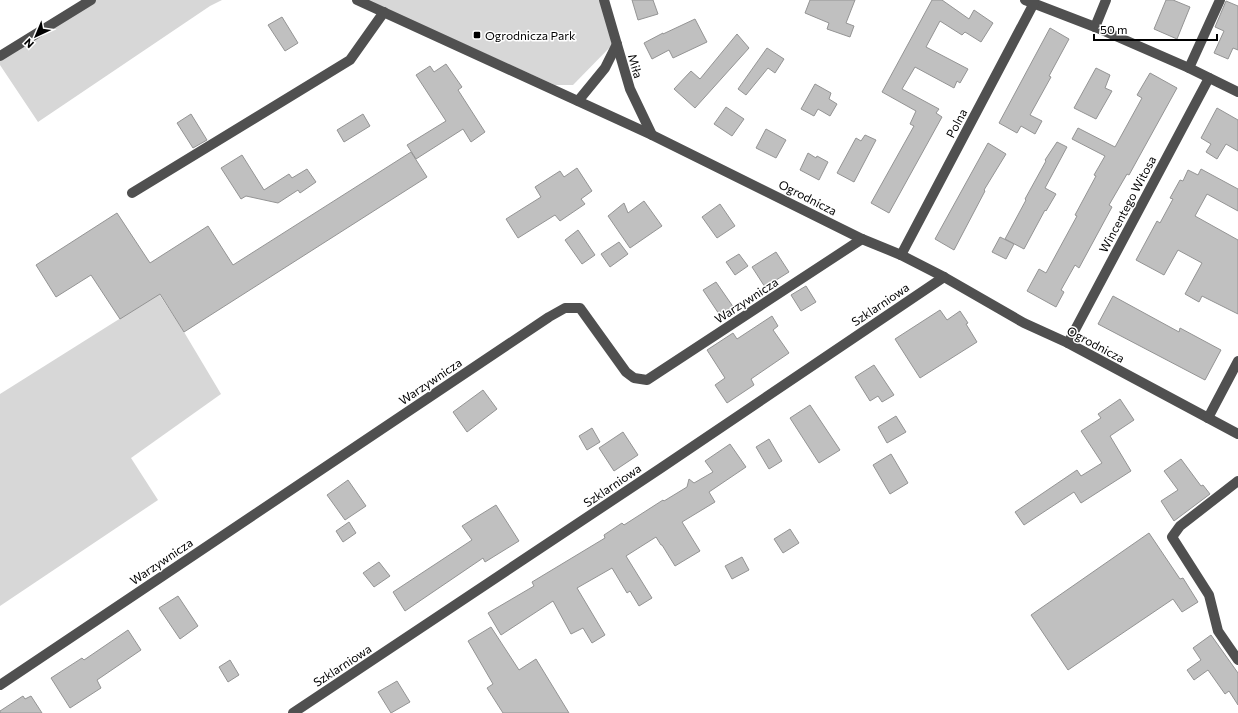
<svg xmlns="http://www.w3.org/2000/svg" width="1238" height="713" font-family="Commissioner,sans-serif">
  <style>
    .green { fill: #d7d7d7 }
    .building { fill: #c0c0c0; stroke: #949494 }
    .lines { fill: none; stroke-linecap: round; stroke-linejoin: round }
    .minor { stroke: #505050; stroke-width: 10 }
    .poi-dot { fill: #000; stroke: #fff; stroke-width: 1.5 }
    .labels { text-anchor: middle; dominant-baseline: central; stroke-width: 3; stroke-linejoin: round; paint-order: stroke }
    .poi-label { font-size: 12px; fill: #000; stroke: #fff; text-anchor: start }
    .street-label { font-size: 12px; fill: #000; stroke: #fff }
  </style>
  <rect width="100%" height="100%" fill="#fff"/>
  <g class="green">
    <polygon points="91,0 222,0 210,6 38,122 0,65 0,56"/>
    <polygon points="366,0 606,0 617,40 573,85 555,85"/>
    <polygon points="159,294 184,332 221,394 131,458 158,500 0,606 0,394"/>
  </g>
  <g class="building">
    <polygon points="632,0 653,0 658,14 638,20"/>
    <polygon points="810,0 855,0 846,23 854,26 850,37 827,29 829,23 805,13"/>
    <polygon points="932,0 942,0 969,19 974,10 993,23 981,42 965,32 962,35 940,21 926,47 968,69 960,83 957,81 954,88 915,67 902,89 939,109 936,113 942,117 889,213 871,203 914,126 910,124 916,111 882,92"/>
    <polygon points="1166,0 1173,0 1190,7 1177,39 1154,29"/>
    <polygon points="1226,1 1238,6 1238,50 1233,48 1228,59 1214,53 1224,31 1215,27"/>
    <polygon points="282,17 298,43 285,51 268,25"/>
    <polygon points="695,19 707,42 673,58 669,50 652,59 644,43 663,33 663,34"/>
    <polygon points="1050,28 1069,39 1049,76 1051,77 1030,115 1042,121 1035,134 1021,126 1017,133 999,123"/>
    <polygon points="737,34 749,48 695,108 674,89 691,71 700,79"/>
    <polygon points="767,48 784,59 775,73 768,68 746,95 738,89"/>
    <polygon points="446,64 462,87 458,90 485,132 471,142 463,129 416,159 407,145 446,121 416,75 430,66 434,72"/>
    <polygon points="1096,68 1110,75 1105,88 1112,91 1096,119 1074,108"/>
    <polygon points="1150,73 1177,88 1129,175 1127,174 1109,205 1112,207 1079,268 1075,265 1061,290 1064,292 1056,307 1027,291 1039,269 1046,273 1077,216 1075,215 1096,176 1094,175 1105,156 1072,139 1078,128 1115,147 1142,98 1137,95"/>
    <polygon points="815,84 831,93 829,99 837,104 830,116 818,109 814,116 801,109"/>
    <polygon points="726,107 744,119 732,136 714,124"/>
    <polygon points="1217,108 1238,120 1238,151 1226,144 1217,159 1206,152 1211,144 1201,138"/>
    <polygon points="191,114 207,140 193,148 177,123"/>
    <polygon points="363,114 370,126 344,142 337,130"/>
    <polygon points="766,129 786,140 776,158 756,148"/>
    <polygon points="865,135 876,140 854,182 837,173 856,138 861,141"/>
    <polygon points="1057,142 1067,147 1045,188 1056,194 1046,211 1045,210 1024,249 1005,239 1026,200 1025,199 1046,161 1045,160"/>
    <polygon points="988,143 1006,154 984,190 985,191 954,250 935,239"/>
    <polygon points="411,152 427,177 184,332 160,294 120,319 91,275 56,297 36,265 117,213 150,263 208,226 233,265"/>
    <polygon points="808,153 816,158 817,156 828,162 819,180 800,170"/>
    <polygon points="242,155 264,190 289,174 292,178 307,169 316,182 300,193 298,190 278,203 246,196 241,199 221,168"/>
    <polygon points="577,168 592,191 581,199 585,204 560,221 555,215 518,238 506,219 541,197 535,187 560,171 564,177"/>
    <polygon points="1201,169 1238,189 1238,211 1207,194 1195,216 1238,240 1238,314 1202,296 1199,302 1185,294 1202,263 1178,250 1164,275 1136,260 1157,221 1160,223 1173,199 1170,198 1180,180 1183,181 1188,170 1198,175"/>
    <polygon points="644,201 662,226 630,248 608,216 624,203 628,213"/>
    <polygon points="720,204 735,226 717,238 702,217"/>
    <polygon points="578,230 595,255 582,264 565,240"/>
    <polygon points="1000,237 1014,244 1006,259 992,252"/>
    <polygon points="619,242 628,254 610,267 601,254"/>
    <polygon points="776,252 789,272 765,287 752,267"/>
    <polygon points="739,254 748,266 735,275 726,262"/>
    <polygon points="716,282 734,308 721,317 703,290"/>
    <polygon points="806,286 816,302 801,311 791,295"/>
    <polygon points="1113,296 1179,332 1180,328 1221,350 1205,380 1098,324"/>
    <polygon points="940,310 947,320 960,311 968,323 966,324 977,342 920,378 895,339"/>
    <polygon points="772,316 778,326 773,330 789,353 751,379 754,385 727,403 715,385 725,378 707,350 733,333 737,339"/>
    <polygon points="874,365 894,395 882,402 878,396 870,401 855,377"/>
    <polygon points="483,390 497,409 467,432 453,412"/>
    <polygon points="1120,399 1134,420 1110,436 1131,471 1081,503 1074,492 1024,525 1015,512 1077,470 1081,476 1102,463 1081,431 1101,418 1098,414"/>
    <polygon points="810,405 840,450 819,463 790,418"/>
    <polygon points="896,416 906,432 887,443 878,427"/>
    <polygon points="592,428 600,442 587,450 579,436"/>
    <polygon points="623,432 638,455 614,471 599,448"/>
    <polygon points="769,439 782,461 769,469 756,447"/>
    <polygon points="730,444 746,467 709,492 715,502 682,522 700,551 675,566 662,545 661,545 656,537 626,556 652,598 639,606 630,591 627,593 612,568 577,588 605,635 592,643 583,628 571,634 553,601 501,635 488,613 534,586 532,582 605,538 604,535 622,523 624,525 663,500 664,501 687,487 689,479 694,483 713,472 705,461"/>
    <polygon points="891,454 908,483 890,494 873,465"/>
    <polygon points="1181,459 1201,486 1203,485 1210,494 1174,521 1161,501 1178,490 1164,471"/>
    <polygon points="348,480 366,506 345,520 327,495"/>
    <polygon points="496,505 519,541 485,562 483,558 405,611 393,592 472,540 462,526"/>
    <polygon points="349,522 356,533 343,542 336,531"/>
    <polygon points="790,529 799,543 783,553 774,539"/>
    <polygon points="1149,533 1180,579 1183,578 1198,602 1182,612 1173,599 1068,670 1031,615"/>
    <polygon points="742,557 749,570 732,579 725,566"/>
    <polygon points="379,562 390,576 374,587 363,573"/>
    <polygon points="178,596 198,626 180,639 159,608"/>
    <polygon points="491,627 519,670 536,659 569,713 503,713 487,688 493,684 468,641"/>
    <polygon points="128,630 141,650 97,680 101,688 70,708 51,678 82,658 84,660"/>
    <polygon points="1211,635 1238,673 1238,705 1229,691 1225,694 1208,670 1194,680 1187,670 1201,660 1193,648"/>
    <polygon points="230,660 239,675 228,682 219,667"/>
    <polygon points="397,681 410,702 391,713 378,692"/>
    <polygon points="23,696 25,699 31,696 42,713 0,713 0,711"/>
  </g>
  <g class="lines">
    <g class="minor">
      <polyline points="357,0 652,135 862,239 901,255 944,277 1024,323 1068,343 1238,434"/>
      <polyline points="604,0 630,89 652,135"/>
      <polyline points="1025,0 1095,27 1189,68 1238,92"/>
      <polyline points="1095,27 1106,0"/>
      <polyline points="0,56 91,0"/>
      <polyline points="1189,68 1220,0"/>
      <polyline points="578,101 605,68 617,44"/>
      <polyline points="132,193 350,60 384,12"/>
      <polyline points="901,255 1034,3"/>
      <polyline points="1068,343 1209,78"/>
      <polyline points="1208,418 1238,361"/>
      <polyline points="1238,481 1180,526 1172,537 1209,595 1218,631 1238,660"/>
      <polyline points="0,685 549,317 565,308 580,308 626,372 634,378 647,380 862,239"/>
      <polyline points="293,713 661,468 944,277"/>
    </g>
  </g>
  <rect class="poi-dot" x="473" y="31" width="8" height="8" rx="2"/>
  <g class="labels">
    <g class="poi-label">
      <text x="485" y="35">Ogrodnicza Park</text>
    </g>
    <g class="street-label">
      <text transform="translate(636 66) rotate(74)">Miła</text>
      <text transform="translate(956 123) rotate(-62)">Polna</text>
      <text transform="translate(808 197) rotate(27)">Ogrodnicza</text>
      <text transform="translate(1127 204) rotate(-62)">Wincentego Witosa</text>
      <text transform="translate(746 300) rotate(-33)">Warzywnicza</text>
      <text transform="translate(880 304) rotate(-34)">Szklarniowa</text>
      <text transform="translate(1096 344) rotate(28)">Ogrodnicza</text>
      <text transform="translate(430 381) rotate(-34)">Warzywnicza</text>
      <text transform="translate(612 485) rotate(-34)">Szklarniowa</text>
      <text transform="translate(161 561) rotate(-34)">Warzywnicza</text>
      <text transform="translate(342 665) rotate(-33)">Szklarniowa</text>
    </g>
  </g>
  <g transform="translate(36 36) rotate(224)" stroke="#ffffff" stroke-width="3" paint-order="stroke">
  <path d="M0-3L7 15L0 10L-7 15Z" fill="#000000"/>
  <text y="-6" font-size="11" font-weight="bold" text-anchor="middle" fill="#000000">N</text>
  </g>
  <path d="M1094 34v6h123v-6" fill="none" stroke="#000000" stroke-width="2"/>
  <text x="1100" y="34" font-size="12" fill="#000000" stroke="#ffffff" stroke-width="3" paint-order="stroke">50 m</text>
</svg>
